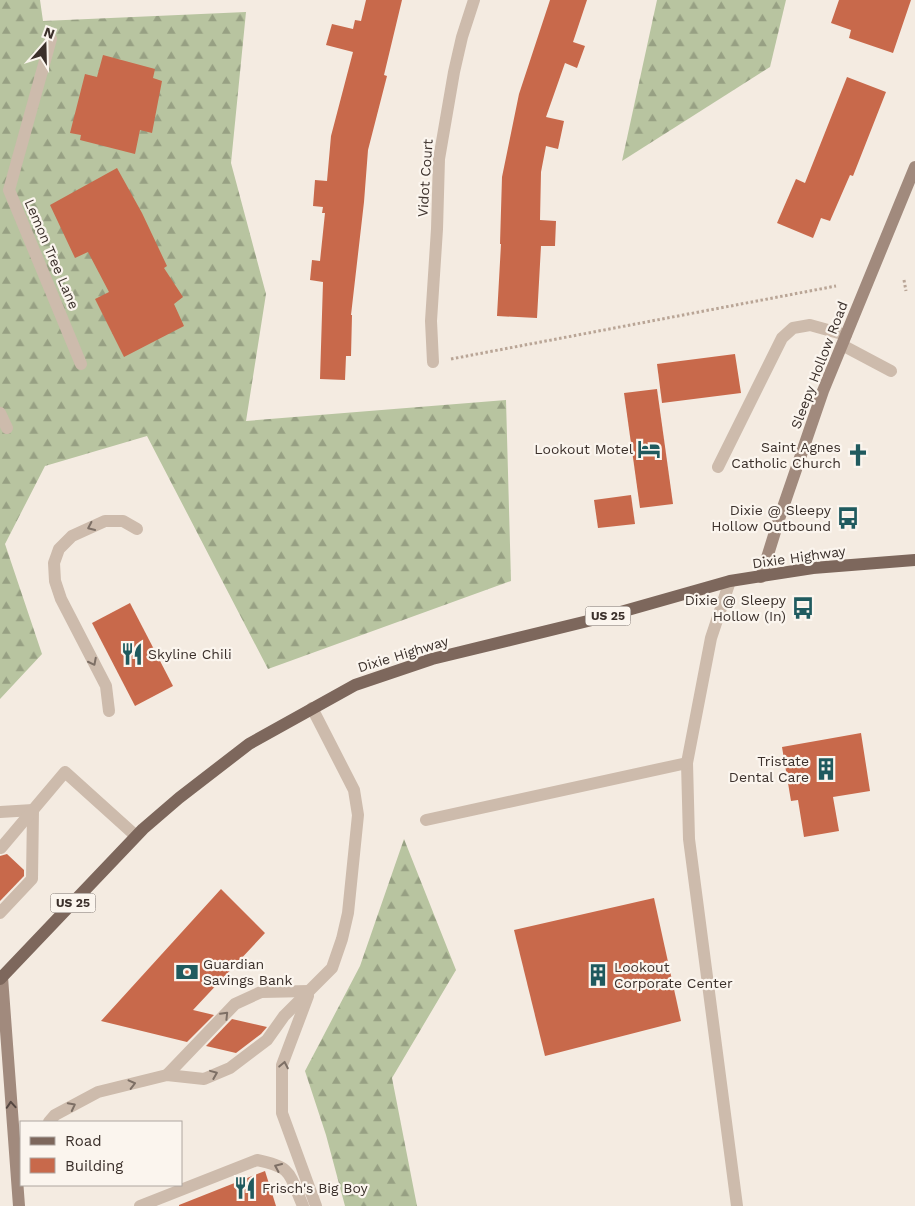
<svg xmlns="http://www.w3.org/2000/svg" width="915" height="1206" font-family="'Work Sans',sans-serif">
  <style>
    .forest { fill: url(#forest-firs) }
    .building { fill: #c8694b }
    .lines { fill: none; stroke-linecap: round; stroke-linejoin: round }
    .path { stroke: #b9a596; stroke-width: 3; stroke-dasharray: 2.5 2.5; stroke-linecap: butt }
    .lane { stroke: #cdbbac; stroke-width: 12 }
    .street { stroke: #cdbbac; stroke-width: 12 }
    .secondary { stroke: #a18a7d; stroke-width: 12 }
    .primary { stroke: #7d675c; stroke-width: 12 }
    .oneway { stroke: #7d6f65 }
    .oneway2 { stroke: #544640 }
    .labels { text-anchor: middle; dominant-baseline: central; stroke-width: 4.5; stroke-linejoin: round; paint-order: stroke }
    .shield { fill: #fbf5ee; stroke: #756b66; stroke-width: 1 }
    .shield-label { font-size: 12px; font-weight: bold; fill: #3b302b }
    .street-label { font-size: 14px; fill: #3b302b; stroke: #fbf5ee }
    .poi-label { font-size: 14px; fill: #3b302b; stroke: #fbf5ee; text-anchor: end }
  </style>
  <defs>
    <pattern id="forest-firs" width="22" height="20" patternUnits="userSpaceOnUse" patternTransform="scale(1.25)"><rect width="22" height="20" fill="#b8c4a0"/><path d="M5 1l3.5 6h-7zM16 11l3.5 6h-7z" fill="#97a083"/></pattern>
  </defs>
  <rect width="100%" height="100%" fill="#f4ebe1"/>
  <g class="forest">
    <polygon points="0,0 40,0 43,21 246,12 231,163 266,294 246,421 506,400 511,581 268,669 147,436 45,466 5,544 42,654 0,699"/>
    <polygon points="657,0 786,0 770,67 622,161"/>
    <polygon points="404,839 456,970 392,1078 417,1206 345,1206 326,1135 305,1071 360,966"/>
  </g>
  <g class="building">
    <polygon points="366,0 402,0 384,75 387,76 368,150 364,202 351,315 352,315 351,356 346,356 345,380 320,379 323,282 310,280 312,260 320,261 325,213 322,213 323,207 313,206 315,180 327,181 331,136 353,52 326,45 332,24 353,29 355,20 361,21"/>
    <polygon points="550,0 587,0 573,42 585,46 577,68 565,63 546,117 564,121 558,149 546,146 541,172 540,220 556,221 555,246 541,246 537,318 497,316 501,244 500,244 502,177 519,94"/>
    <polygon points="839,0 911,0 893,53 849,38 851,30 831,23"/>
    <polygon points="103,55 155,69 153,78 162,81 152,133 140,130 135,154 80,140 81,135 70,133 85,74 97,77"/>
    <polygon points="847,77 886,92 853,176 850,175 830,221 821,218 813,238 777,223 796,179 805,183"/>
    <polygon points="117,168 142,213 167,266 164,268 183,297 174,304 184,326 124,357 95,299 109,292 88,252 75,258 50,205"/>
    <polygon points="735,354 741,393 662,403 657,364"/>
    <polygon points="657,389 673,504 640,508 624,393"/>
    <polygon points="631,495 635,524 598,528 594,500"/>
    <polygon points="130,603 173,686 135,706 92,623"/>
    <polygon points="861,733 870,791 833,797 839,831 804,837 798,800 791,801 782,747"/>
    <polygon points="7,854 24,870 24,876 0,901 0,856"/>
    <polygon points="221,889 265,933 193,1010 214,1015 187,1042 101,1021"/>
    <polygon points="654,898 681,1021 545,1056 514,930"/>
    <polygon points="232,1019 267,1027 261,1034 236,1053 206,1046"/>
    <polygon points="265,1171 276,1206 179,1206 179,1205"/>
  </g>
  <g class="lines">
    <g class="path">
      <polyline points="904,280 906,291"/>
      <polyline points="451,359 836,286"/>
    </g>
    <g class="lane">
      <polyline points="842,345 891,371"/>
      <polyline points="718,467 782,338 793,328 810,325 846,335"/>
      <polyline points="730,581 711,638 687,763 689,839 737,1206"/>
      <polyline points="109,711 106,686 61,599 55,581 54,563 59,549 72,536 105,521 123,521 137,529"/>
      <polyline points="0,812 33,810 32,879 0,913"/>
      <polyline points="426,820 687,763"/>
      <polyline points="1,848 65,772 136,836"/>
      <polyline points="308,996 282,1065 282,1113 316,1206"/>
      <polyline points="167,1075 235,1004 261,992 309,991"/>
      <polyline points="49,1122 55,1115 98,1092 167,1075 204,1079 230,1068 267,1040 284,1016 332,968 342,939 348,913 358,815 354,790 312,708"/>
      <path d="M140,1206L257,1160C293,1167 289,1174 303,1206"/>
    </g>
    <g class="street">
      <polyline points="51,39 9,190 81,364"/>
      <polyline points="433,362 431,321 437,229 439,159 454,72 462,37 474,0"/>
      <polyline points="0,413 7,428"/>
    </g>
    <g class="secondary">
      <polyline points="761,577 779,519 823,391 915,167"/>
      <polyline points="2,977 19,1206"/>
    </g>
    <polyline class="primary" points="0,979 143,829 179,798 249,744 355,685 432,659 596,619 730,581 813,568 915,560"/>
  </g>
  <defs><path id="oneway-chevron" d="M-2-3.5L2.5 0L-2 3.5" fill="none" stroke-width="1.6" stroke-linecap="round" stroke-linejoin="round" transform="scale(1.25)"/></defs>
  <g class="oneway">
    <use href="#oneway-chevron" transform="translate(91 527) rotate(155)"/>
    <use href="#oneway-chevron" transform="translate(93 662) rotate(63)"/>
    <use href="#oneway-chevron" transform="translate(225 1015) rotate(-46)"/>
    <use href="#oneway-chevron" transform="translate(284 1065) rotate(-79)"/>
    <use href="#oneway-chevron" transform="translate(214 1074) rotate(-22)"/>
    <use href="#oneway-chevron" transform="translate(132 1084) rotate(-14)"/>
    <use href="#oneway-chevron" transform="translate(72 1106) rotate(-27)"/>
    <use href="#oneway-chevron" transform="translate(278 1167) rotate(-156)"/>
  </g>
  <use class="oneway2" href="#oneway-chevron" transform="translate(11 1105) rotate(-94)"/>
  <defs>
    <symbol id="hotel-bare" viewBox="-9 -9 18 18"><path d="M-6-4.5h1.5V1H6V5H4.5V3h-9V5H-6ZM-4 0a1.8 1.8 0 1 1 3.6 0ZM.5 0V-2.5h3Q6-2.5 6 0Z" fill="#1f5a5e" stroke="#fbf5ee" stroke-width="2.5" paint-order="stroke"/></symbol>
    <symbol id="church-bare" viewBox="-9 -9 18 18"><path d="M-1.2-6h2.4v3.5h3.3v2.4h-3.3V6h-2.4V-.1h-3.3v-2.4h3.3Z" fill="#1f5a5e" stroke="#fbf5ee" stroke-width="2.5" paint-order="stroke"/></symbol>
    <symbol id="bus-bare" viewBox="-9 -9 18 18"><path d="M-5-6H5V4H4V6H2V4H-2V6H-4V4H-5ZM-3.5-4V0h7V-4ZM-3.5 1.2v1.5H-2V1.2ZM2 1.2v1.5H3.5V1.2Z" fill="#1f5a5e" stroke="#fbf5ee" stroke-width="2.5" paint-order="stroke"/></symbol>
    <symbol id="restaurant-bare" viewBox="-9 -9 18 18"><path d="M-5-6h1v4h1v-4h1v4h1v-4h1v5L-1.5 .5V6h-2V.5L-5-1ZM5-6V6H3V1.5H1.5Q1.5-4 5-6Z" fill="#1f5a5e" stroke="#fbf5ee" stroke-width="2.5" paint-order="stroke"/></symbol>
    <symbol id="building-bare" viewBox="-9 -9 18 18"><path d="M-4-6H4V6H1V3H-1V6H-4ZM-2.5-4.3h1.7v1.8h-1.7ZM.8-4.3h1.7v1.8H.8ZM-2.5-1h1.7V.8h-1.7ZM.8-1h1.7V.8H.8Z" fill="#1f5a5e" stroke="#fbf5ee" stroke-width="2.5" paint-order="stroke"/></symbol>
    <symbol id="bank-bare" viewBox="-9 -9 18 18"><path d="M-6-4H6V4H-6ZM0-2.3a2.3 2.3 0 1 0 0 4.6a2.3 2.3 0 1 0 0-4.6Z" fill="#1f5a5e" stroke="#fbf5ee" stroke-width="2.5" paint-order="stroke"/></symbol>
  </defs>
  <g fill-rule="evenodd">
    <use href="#hotel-bare" x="633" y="433" width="32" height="32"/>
    <use href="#church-bare" x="842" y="439" width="32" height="32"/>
    <use href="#bus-bare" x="832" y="502" width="32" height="32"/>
    <use href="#bus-bare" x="787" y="592" width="32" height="32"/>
    <use href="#restaurant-bare" x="116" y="638" width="32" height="32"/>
    <use href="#building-bare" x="810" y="753" width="32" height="32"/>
    <use href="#bank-bare" x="171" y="956" width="32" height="32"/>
    <use href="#building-bare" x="582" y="959" width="32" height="32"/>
    <use href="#restaurant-bare" x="229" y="1172" width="32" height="32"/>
  </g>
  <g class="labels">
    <g class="shield">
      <rect x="585.5" y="606.5" width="45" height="19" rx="4"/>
      <rect x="50.5" y="893.5" width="45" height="19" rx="4"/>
    </g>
    <g class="shield-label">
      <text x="608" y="616">US 25</text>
      <text x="73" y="903">US 25</text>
    </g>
    <g class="street-label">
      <text transform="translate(425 178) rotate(-86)">Vidot Court</text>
      <text transform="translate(52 254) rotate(67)">Lemon Tree Lane</text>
      <text transform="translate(819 365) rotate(-69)">Sleepy Hollow Road</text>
      <text transform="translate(799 557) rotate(-8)">Dixie Highway</text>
      <text transform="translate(403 654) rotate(-17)">Dixie Highway</text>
    </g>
    <g class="poi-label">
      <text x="841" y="447">Saint Agnes<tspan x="841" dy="16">Catholic Church</tspan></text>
      <text x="633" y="449">Lookout Motel</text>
      <text x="831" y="510">Dixie @ Sleepy<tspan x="831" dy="16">Hollow Outbound</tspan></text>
      <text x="786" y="600">Dixie @ Sleepy<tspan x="786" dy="16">Hollow (In)</tspan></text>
      <text x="148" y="654" text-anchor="start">Skyline Chili</text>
      <text x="809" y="761">Tristate<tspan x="809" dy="16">Dental Care</tspan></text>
      <text x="203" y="964" text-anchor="start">Guardian<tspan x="203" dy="16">Savings Bank</tspan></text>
      <text x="614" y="967" text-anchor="start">Lookout<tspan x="614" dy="16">Corporate Center</tspan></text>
      <text x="262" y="1188" text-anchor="start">Frisch's Big Boy</text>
    </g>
  </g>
  <rect x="20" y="1121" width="162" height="65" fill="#fbf5ee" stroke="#aea6a0"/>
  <rect x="30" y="1137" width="25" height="8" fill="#7d675c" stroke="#aea6a0"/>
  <text x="65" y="1146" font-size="15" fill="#3b302b">Road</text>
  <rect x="30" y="1158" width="25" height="15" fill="#c8694b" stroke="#aea6a0"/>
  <text x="65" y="1171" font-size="15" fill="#3b302b">Building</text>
  <g transform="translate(45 45) rotate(20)" stroke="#fbf5ee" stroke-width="4" paint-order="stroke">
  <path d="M0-4L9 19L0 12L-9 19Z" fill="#3b302b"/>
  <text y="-8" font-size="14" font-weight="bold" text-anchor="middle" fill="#3b302b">N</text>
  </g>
</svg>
